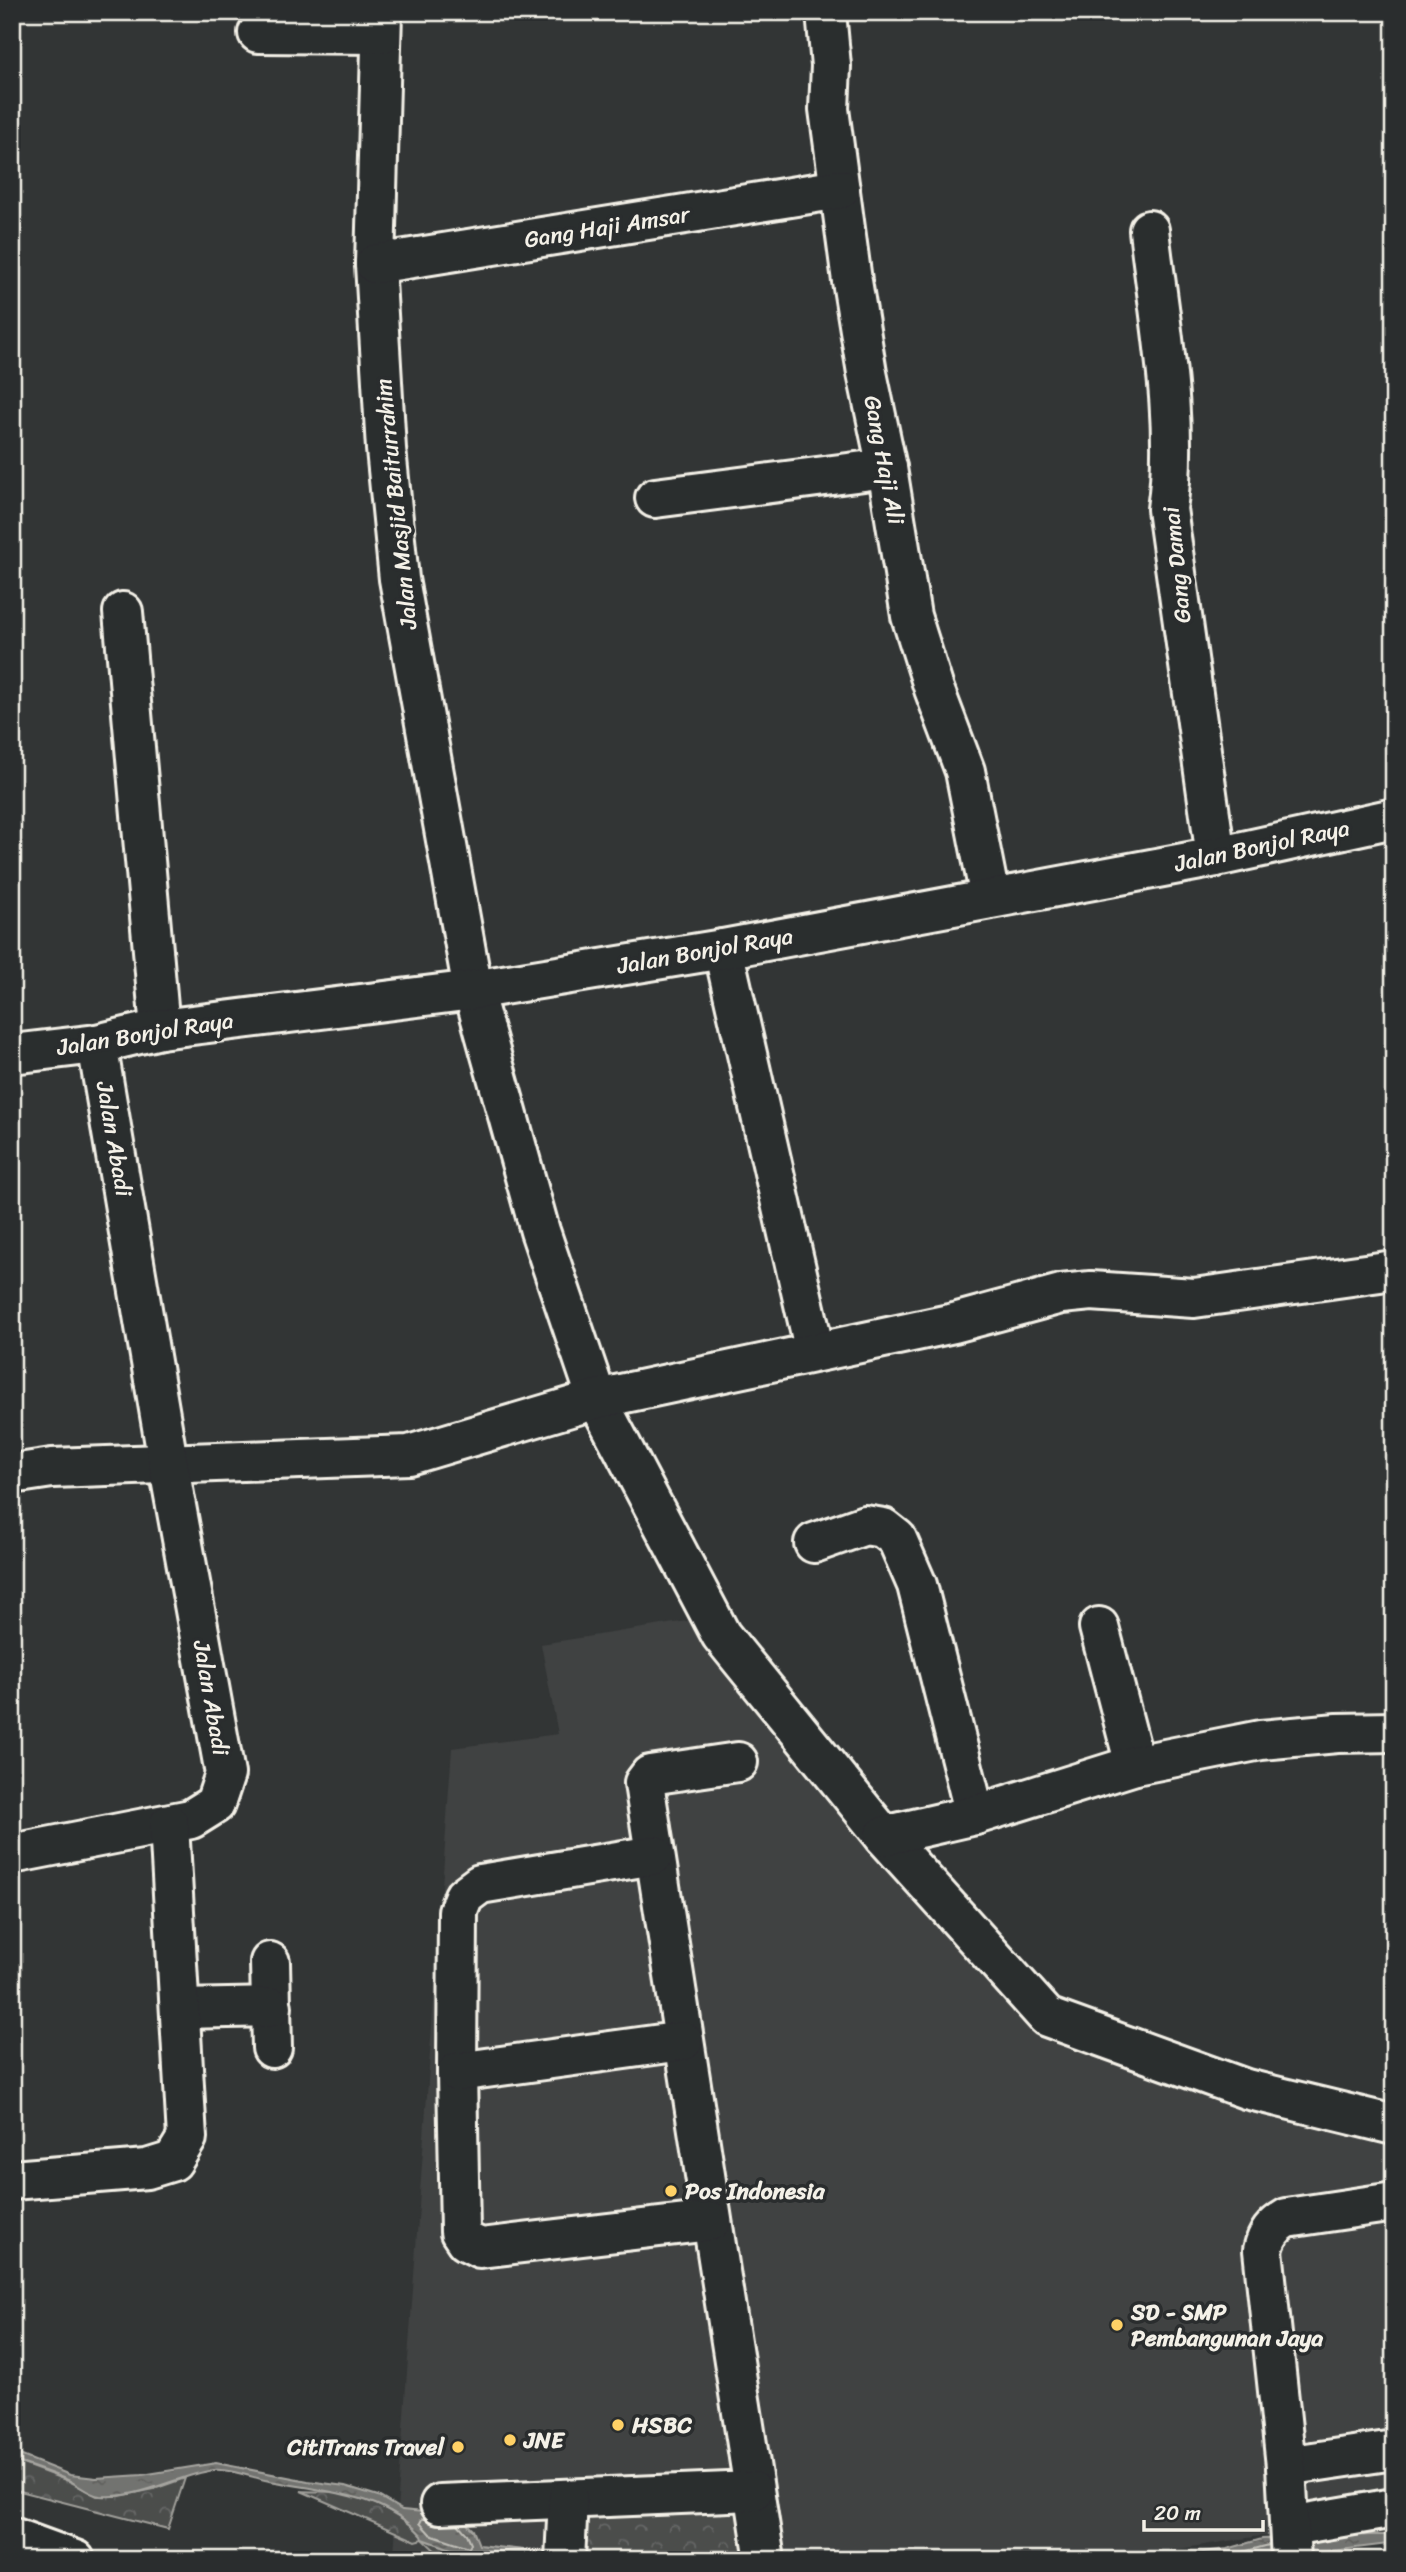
<svg xmlns="http://www.w3.org/2000/svg" width="1406" height="2572" font-family="Sriracha,sans-serif">
  <style>
    .built { fill: #404242 }
    .forest { fill: url(#forest-crowns); stroke: #a09f9a; stroke-width: 2 }
    .water { fill: url(#water-ripples); stroke: #a6a5a0; stroke-width: 2 }
    .lines { fill: none; stroke-linecap: round; stroke-linejoin: round }
    .shore { stroke: #c0bfb8; stroke-width: 2 }
    .minor-casing { stroke: #f4f1e8; stroke-width: 44 }
    .major-casing { stroke: #f4f1e8; stroke-width: 44 }
    .path { stroke: #f4f1e8; stroke-width: 4.5; stroke-dasharray: 2 5; stroke-linecap: butt }
    .minor { stroke: #2a2d2e; stroke-width: 38 }
    .major { stroke: #2a2d2e; stroke-width: 38 }
    .poi-dot { fill: #ffd166; stroke: #2a2d2e; stroke-width: 2.5 }
    .labels { text-anchor: middle; dominant-baseline: central; stroke-width: 7; stroke-linejoin: round; paint-order: stroke }
    .street-label { font-size: 23px; fill: #f4f1e8; stroke: #2a2d2e }
    .poi-label { font-size: 23px; font-weight: bold; fill: #f4f1e8; stroke: #2a2d2e; text-anchor: start }
  </style>
  <defs>
    <pattern id="forest-crowns" width="20" height="18" patternUnits="userSpaceOnUse" patternTransform="scale(1.75)"><rect width="20" height="18" fill="#4b4d4c"/><path d="M2 6a3 3 0 1 1 6 0M12 15a3 3 0 1 1 6 0" fill="none" stroke="#666766"/></pattern>
    <pattern id="water-ripples" width="26" height="14" patternUnits="userSpaceOnUse" patternTransform="scale(1.75)"><rect width="26" height="14" fill="#727370"/><path d="M2 4q2-2 4 0t4 0M15 11q2-2 4 0t4 0" fill="none" stroke="#5e5e5b"/></pattern>
  </defs>
  <rect width="100%" height="100%" fill="#323535"/>
  <filter id="ink" filterUnits="userSpaceOnUse"><feTurbulence type="fractalNoise" baseFrequency=".0143" numOctaves="2"/><feDisplacementMap in="SourceGraphic" scale="14" xChannelSelector="R" yChannelSelector="G"/><feConvolveMatrix kernelMatrix="1 2 1 2 8 2 1 2 1" color-interpolation-filters="sRGB"/></filter>
  <g filter="url(#ink)">
    <polygon class="built" points="700,1619 1013,1985 1102,2037 1394,2119 1394,2530 1344,2535 1260,2536 1141,2555 1034,2560 516,2560 394,2553 452,1748 558,1734 541,1644"/>
    <g class="forest">
      <polygon points="12,2460 71,2482 97,2496 120,2496 154,2489 185,2478 168,2529 12,2489"/>
      <path d="M301,2491C316,2492 332,2491 346,2493C369,2498 407,2518 423,2536V2539L460,2552L474,2560H445L423,2539L416,2541Z"/>
      <polygon points="753,2491 762,2560 560,2560 568,2493"/>
    </g>
    <g class="water">
      <path d="M12,2452L70,2475L96,2478L142,2475L216,2463L308,2481L345,2486L378,2496L402,2510L458,2515L473,2530L479,2545L541,2552L578,2560H467L460,2552L423,2539L422,2536C384,2492 318,2491 265,2480C252,2477 226,2468 214,2470C175,2476 141,2499 100,2496C90,2495 81,2487 72,2482C53,2473 32,2467 12,2460Z"/>
      <polygon points="1371,2535 1394,2535 1394,2546 1388,2544 1260,2560 1140,2560 1227,2549 1262,2539"/>
    </g>
    <g class="lines">
      <g class="shore">
        <polyline points="426,2519 422,2519 420,2523 430,2534 469,2547 471,2543 467,2534 458,2524"/>
        <polyline points="472,2560 472,2553 475,2551 544,2560"/>
        <polyline points="1196,2560 1228,2556 1269,2545"/>
      </g>
      <defs>
        <g id="minor">
          <polyline points="382,12 375,264 386,449 399,579 473,990 540,1231 597,1399 721,1635 884,1836 1047,2017 1246,2089 1394,2125"/>
          <polyline points="826,12 831,66 829,109 852,281 867,373 887,468 911,616 934,689 965,771 990,898"/>
          <polyline points="258,33 381,34"/>
          <path d="M1149,230C1159,318 1180,422 1167,509L1216,857"/>
          <polyline points="375,264 840,189"/>
          <polyline points="655,498 887,468"/>
          <polyline points="123,612 160,1029"/>
          <polyline points="723,949 815,1352"/>
          <polyline points="12,1054 97,1044 160,1029 473,990 723,949 1216,857 1394,818"/>
          <polyline points="12,1474 52,1468 409,1455 597,1399 954,1323 1061,1294 1091,1291 1194,1298 1394,1270"/>
          <polyline points="814,1543 865,1525 883,1528 897,1539 917,1585 975,1815"/>
          <polyline points="1099,1627 1135,1765"/>
          <polyline points="738,1762 650,1775 644,1783 765,2560"/>
          <polyline points="884,1836 975,1815 1135,1765 1261,1740 1337,1733 1394,1732"/>
          <polyline points="12,1854 191,1819 215,1804 225,1774 168,1462 97,1044"/>
          <polyline points="654,1855 480,1884 464,1896 458,1911 457,2072 460,2232 466,2241 480,2248 711,2221"/>
          <polyline points="270,1962 272,2048"/>
          <polyline points="180,2009 272,2007"/>
          <polyline points="457,2072 683,2041"/>
          <polyline points="12,2180 147,2169 173,2161 187,2138 169,1824"/>
          <polyline points="1286,2466 1394,2450"/>
          <polyline points="440,2504 753,2491"/>
          <polyline points="1290,2526 1394,2508"/>
          <polyline points="565,2560 568,2499"/>
          <path d="M1291,2560L1286,2466L1263,2250C1267,2234 1273,2226 1287,2218L1394,2202"/>
        </g>
        <polyline id="major" points="12,2537 75,2560"/>
      </defs>
      <use href="#minor" class="minor-casing"/>
      <use href="#major" class="major-casing"/>
      <polyline class="path" points="1380,2560 1390,2557 1391,2560"/>
      <use href="#minor" class="minor"/>
      <use href="#major" class="major"/>
    </g>
  </g>
  <g class="poi-dot">
    <circle cx="671" cy="2191" r="7"/>
    <circle cx="1117" cy="2325" r="7"/>
    <circle cx="618" cy="2425" r="7"/>
    <circle cx="510" cy="2440" r="7"/>
    <circle cx="458" cy="2447" r="7"/>
  </g>
  <g class="labels">
    <g class="street-label">
      <text transform="translate(607 227) rotate(-9)">Gang Haji Amsar</text>
      <text transform="translate(884 460) rotate(79)">Gang Haji Ali</text>
      <text transform="translate(396 504) rotate(-96)">Jalan Masjid Baiturrahim</text>
      <text transform="translate(1177 565) rotate(-96)">Gang Damai</text>
      <text transform="translate(1262 846) rotate(-12)">Jalan Bonjol Raya</text>
      <text transform="translate(705 951) rotate(-10)">Jalan Bonjol Raya</text>
      <text transform="translate(145 1034) rotate(-9)">Jalan Bonjol Raya</text>
      <text transform="translate(114 1139) rotate(80)">Jalan Abadi</text>
      <text transform="translate(211 1698) rotate(80)">Jalan Abadi</text>
    </g>
    <g class="poi-label">
      <text x="685" y="2191">Pos Indonesia</text>
      <text x="1131" y="2312">SD - SMP<tspan x="1131" dy="26">Pembangunan Jaya</tspan></text>
      <text x="632" y="2425">HSBC</text>
      <text x="524" y="2440">JNE</text>
      <text x="444" y="2447" text-anchor="end">CitiTrans Travel</text>
    </g>
  </g>
  <rect width="1406" height="2572" fill="none" stroke="#2a2d2e" stroke-width="42"/>
  <rect x="21" y="21" width="1364" height="2530" fill="none" stroke="#f4f1e8" stroke-width="2.5" filter="url(#ink)"/>
  <path d="M1144 2520v10h119v-10" fill="none" stroke="#f4f1e8" stroke-width="3.5"/>
  <text x="1154" y="2520" font-size="21" fill="#f4f1e8" stroke="#2a2d2e" stroke-width="5" paint-order="stroke">20 m</text>
</svg>
